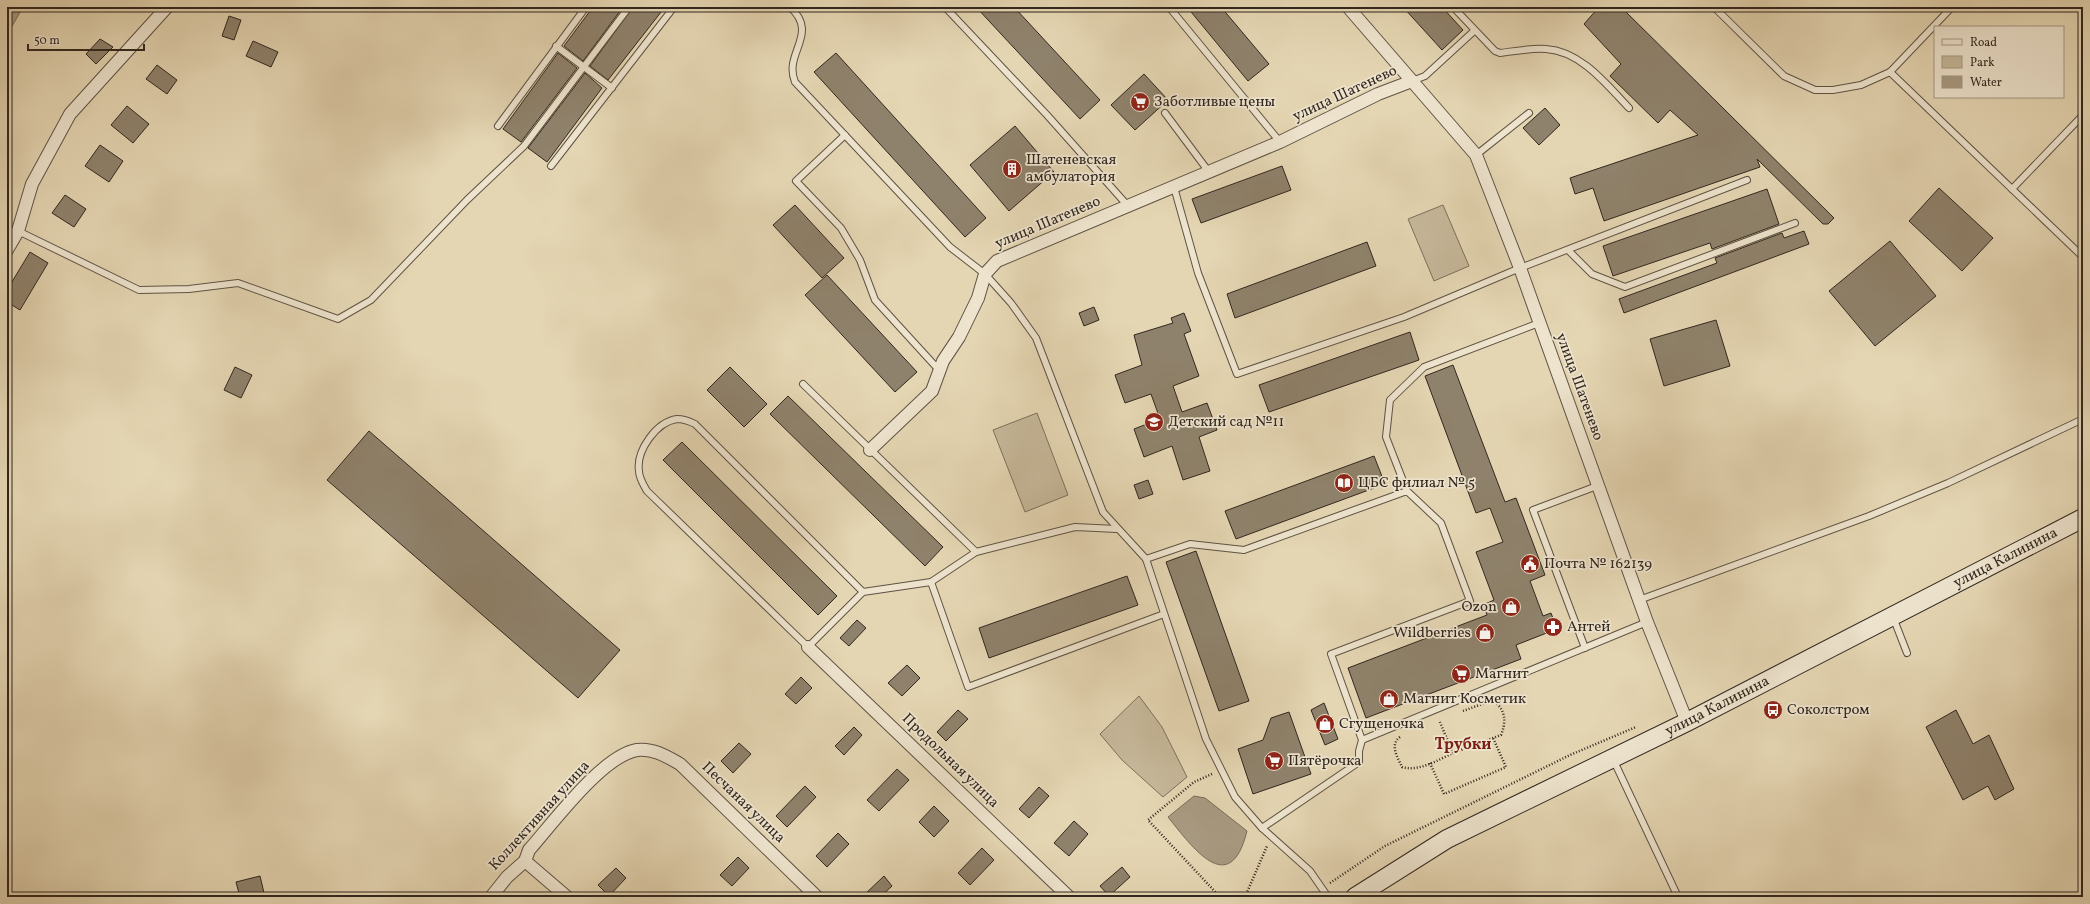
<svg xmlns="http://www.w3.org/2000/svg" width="2090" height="904" font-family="Vollkorn,serif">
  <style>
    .green { fill: #c6b89a; stroke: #7c705c }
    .water { fill: #a89a81; stroke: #786c5a }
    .building { fill: #8f826c; stroke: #31271f }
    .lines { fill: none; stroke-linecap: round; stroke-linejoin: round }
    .lane-casing { stroke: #5e5344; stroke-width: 8 }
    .street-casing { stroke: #5e5344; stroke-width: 14 }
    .secondary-casing { stroke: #31271f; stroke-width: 20 }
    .path { stroke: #31271f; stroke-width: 2.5; stroke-dasharray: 1 2; stroke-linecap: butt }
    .lane { stroke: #eee4ce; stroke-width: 6 }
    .street { stroke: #eee4ce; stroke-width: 12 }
    .secondary { stroke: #eee4ce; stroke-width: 18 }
    .labels { text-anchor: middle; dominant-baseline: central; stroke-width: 3.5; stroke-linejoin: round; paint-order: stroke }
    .street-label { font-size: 15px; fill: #31271f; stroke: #eee4ce }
    .poi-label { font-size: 15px; fill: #31271f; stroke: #eee4ce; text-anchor: start }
    .neighbourhood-label { font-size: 16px; font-weight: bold; fill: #7a1f14; stroke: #eee4ce }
  </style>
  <rect width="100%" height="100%" fill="#e5d6b3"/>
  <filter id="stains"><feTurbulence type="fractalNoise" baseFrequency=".005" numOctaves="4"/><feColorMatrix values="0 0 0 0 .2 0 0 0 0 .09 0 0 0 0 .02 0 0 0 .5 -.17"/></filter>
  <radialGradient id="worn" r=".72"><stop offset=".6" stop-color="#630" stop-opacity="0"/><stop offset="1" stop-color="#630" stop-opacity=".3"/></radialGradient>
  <g class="green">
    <polygon points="1443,205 1469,266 1434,281 1408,219"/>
    <polygon points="1037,413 1068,495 1025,512 993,430"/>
    <polygon points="1139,696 1162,727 1187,777 1163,797 1122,760 1100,734"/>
  </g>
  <g class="water">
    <polygon points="7,7 23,7 7,35"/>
    <path d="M1194,796L1205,798L1247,831C1230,900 1192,847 1168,817Z"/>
  </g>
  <g class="building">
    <polygon points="593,7 623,7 583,61 564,46"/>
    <polygon points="633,7 665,7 608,80 590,66"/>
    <polygon points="976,7 1014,7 1100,100 1080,119"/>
    <polygon points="1187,7 1221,7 1269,64 1248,81"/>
    <polygon points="1403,7 1442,7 1463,30 1442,50"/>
    <polygon points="1599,7 1621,7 1834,218 1828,224 1823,224 1757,159 1760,167 1604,221 1593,188 1575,194 1570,178 1698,135 1670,110 1658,123 1610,76 1621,64 1584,24"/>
    <polygon points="229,16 241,20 234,40 222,36"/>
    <polygon points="100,39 113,47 96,64 86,54"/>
    <polygon points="253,41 278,52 271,67 246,56"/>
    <polygon points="558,53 577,68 521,142 503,129"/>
    <polygon points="836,53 986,218 965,237 814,72"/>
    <polygon points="157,65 177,80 167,94 146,79"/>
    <polygon points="585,73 602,88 547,162 528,148"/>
    <polygon points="1144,74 1168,100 1135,130 1111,105"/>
    <polygon points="127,106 149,124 133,143 111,125"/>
    <polygon points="1545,108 1560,125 1539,145 1523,128"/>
    <polygon points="1015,126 1054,172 1009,211 970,165"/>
    <polygon points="100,145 123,161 109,182 85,166"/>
    <polygon points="1282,166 1291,190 1201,223 1192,199"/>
    <polygon points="1939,188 1993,238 1962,271 1909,221"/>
    <polygon points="1767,189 1779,224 1712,249 1710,243 1613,276 1603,246"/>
    <polygon points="65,195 86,209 74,227 52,213"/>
    <polygon points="795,205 844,258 822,278 773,225"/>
    <polygon points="1804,231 1809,244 1624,313 1619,299 1717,263 1715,258 1782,233 1784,238"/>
    <polygon points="1890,241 1936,296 1875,346 1829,291"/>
    <polygon points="1367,242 1376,266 1235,318 1227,294"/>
    <polygon points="30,252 48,263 20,310 7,302 7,290"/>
    <polygon points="827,275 917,372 895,392 805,295"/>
    <polygon points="1094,307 1099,320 1084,326 1079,313"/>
    <polygon points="1184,313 1191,331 1184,334 1199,376 1173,386 1182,412 1207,403 1217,430 1199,437 1210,471 1183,480 1172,446 1144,457 1134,429 1160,419 1151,394 1125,403 1115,375 1142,365 1134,335 1173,323 1171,318"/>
    <polygon points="1716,320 1730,366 1664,386 1650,339"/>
    <polygon points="1410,332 1419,360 1269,412 1259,385"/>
    <polygon points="1453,365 1505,502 1516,498 1545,575 1530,581 1543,616 1551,613 1557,629 1516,645 1521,659 1366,718 1348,668 1487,615 1483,605 1494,600 1476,552 1503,542 1490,508 1476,513 1425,376"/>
    <polygon points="235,367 252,375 241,398 224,390"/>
    <polygon points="730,367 767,404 744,427 707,390"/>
    <polygon points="788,396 943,547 925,566 770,414"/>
    <polygon points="369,431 620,650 578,698 327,480"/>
    <polygon points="682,442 837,596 818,615 663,460"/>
    <polygon points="1374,456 1385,484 1236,539 1225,511"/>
    <polygon points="1148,480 1153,494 1139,499 1134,485"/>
    <polygon points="1196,551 1249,701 1219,711 1166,562"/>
    <polygon points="1127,576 1138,605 989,658 979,628"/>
    <polygon points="857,620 866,628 849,646 840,638"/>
    <polygon points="907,665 920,678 902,696 888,683"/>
    <polygon points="801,677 812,688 796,704 785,694"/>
    <polygon points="1324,703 1338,739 1325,745 1311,710"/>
    <polygon points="958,710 968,719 946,741 937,732"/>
    <polygon points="1956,710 1973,744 1989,735 2014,789 1995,800 1988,786 1963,800 1926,727"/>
    <polygon points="1289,712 1311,774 1253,794 1238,749 1263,740 1271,718"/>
    <polygon points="854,727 862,735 844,755 835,746"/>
    <polygon points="739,743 751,754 733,773 721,761"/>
    <polygon points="897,769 909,780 879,811 867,800"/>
    <polygon points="805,786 816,797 787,827 776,816"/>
    <polygon points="1039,787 1049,796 1029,818 1019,809"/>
    <polygon points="934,806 949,821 934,837 919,822"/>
    <polygon points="1074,821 1088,834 1069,856 1054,843"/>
    <polygon points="838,833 849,844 827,867 816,856"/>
    <polygon points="982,848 994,860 970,885 958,873"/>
    <polygon points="738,857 749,868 732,886 720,875"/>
    <polygon points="1122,867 1130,877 1109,896 1100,886"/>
    <polygon points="616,868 626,878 609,896 598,885"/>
    <polygon points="260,876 265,897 240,897 236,882"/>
    <polygon points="884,876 892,886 880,897 862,897"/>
  </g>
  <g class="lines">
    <defs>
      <g id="lane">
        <path d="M790,7C820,34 783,53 795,82L950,247L985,274L1011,303L1036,338L1103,512L1146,559L1206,739L1235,797L1262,828"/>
        <polyline points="945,7 1047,115 1128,206"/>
        <polyline points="1169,7 1280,142"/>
        <path d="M1453,7L1495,51L1500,53C1515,51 1531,48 1546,49C1581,51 1607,85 1629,108"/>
        <polyline points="1714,7 1784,76 1815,90 1833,90 1861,85 1890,72 1952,7"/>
        <polyline points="556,46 612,88"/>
        <polyline points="1890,72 2083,257"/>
        <polyline points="1412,81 1425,76 1474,31"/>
        <polyline points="1165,113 1209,172"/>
        <polyline points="498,126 586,7"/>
        <polyline points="845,135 796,181 841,228 860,260 875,300 939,370"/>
        <polyline points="1476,155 1529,113"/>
        <polyline points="551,166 674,7"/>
        <polyline points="1174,187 1198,273 1237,374 1404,317 1520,268 1747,180"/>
        <polyline points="2012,189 2083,115"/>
        <polyline points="18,231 139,290 189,289 238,283 338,319 371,300 467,200 524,146 629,7"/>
        <polyline points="1568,250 1592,274 1625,287 1795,223"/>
        <polyline points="803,384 976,552"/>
        <polyline points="1407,491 1386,437 1390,400 1424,367 1539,323"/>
        <polyline points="1146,559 1190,544 1244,550 1407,491 1441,523 1470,601 1331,654 1362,740"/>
        <polyline points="931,582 968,687 1164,614"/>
        <path d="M863,592L695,424C689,421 683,419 677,419C656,422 636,451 639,471C639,478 643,484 647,491L808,647L863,592L931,582L976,552L1075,527L1117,529"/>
        <polyline points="1639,600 1869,516 1948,483 2083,419"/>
        <polyline points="1893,617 1907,653"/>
        <polyline points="1585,648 1533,510 1597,486"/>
        <polyline points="1613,759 1678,897"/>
        <polyline points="1328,897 1310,871 1262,828 1359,762 1359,751 1362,740 1647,622"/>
      </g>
      <g id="street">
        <polyline points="1348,7 1476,155 1520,268 1647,622 1687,722"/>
        <polyline points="7,250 18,231 32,184 70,114 167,7"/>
        <polyline points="870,450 932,391 943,361 959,337 978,298 985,274 997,261 1280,142 1378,94 1412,81"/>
        <polyline points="808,647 1069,897"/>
        <polyline points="525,861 567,897"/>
        <path d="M491,897L507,877L525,861L529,850C553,823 602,756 637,750C653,748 666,756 680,764L817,897"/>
      </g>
      <g id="secondary">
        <path id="s1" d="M1355,897L1447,839L1687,722L2083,518"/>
      </g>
    </defs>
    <use href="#lane" class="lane-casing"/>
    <use href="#street" class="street-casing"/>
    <use href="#secondary" class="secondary-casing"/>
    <g class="path">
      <path d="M1400,737C1389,745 1398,758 1402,767C1419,772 1438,760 1453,753L1439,720"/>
      <path d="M1453,753L1501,735C1506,723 1506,711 1495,702L1482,704L1463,711"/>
      <polyline points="1430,763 1444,794 1506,767 1493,738"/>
      <polyline points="1212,774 1194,782 1148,820 1220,897"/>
      <polyline points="1330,883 1385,846 1570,755 1636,727"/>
      <polyline points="1245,897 1267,846"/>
    </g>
    <use href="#lane" class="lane"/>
    <use href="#street" class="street"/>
    <use href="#secondary" class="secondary"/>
  </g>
  <defs>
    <symbol id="supermarket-disc" viewBox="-11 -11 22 22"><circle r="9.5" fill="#8f2418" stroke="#eee4ce"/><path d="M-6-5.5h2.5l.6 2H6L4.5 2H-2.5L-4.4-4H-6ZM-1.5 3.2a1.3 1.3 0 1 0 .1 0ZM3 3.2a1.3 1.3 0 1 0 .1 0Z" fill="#fff"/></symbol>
    <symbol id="building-disc" viewBox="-11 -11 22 22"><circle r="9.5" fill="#8f2418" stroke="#eee4ce"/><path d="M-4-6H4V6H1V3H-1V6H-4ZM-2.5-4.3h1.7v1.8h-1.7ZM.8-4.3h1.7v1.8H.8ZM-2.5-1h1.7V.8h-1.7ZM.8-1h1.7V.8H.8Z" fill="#fff"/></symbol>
    <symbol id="school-disc" viewBox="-11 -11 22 22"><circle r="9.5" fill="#8f2418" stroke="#eee4ce"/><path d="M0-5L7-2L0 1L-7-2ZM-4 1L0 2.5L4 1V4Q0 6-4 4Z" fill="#fff"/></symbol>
    <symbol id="library-disc" viewBox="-11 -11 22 22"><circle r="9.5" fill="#8f2418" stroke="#eee4ce"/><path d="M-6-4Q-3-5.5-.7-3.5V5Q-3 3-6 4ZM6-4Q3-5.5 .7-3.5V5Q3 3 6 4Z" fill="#fff"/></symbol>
    <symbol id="civic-disc" viewBox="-11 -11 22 22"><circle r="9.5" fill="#8f2418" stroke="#eee4ce"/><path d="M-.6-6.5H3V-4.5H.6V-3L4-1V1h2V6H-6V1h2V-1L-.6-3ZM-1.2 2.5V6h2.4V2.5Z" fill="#fff"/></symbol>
    <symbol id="shop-disc" viewBox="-11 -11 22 22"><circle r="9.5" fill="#8f2418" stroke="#eee4ce"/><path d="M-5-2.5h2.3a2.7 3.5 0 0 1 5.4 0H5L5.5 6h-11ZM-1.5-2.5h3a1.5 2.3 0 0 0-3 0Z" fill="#fff"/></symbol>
    <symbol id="pharmacy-disc" viewBox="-11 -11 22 22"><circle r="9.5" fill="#8f2418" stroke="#eee4ce"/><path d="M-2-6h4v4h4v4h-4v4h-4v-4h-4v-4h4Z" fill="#fff"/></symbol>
    <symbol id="bus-disc" viewBox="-11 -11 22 22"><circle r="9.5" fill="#8f2418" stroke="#eee4ce"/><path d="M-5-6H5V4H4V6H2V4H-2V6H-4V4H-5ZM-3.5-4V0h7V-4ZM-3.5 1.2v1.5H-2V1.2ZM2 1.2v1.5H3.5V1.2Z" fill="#fff"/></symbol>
  </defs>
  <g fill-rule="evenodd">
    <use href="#supermarket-disc" x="1129" y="91" width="22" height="22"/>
    <use href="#building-disc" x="1001" y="158" width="22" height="22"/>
    <use href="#school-disc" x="1143" y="411" width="22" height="22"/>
    <use href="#library-disc" x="1333" y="472" width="22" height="22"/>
    <use href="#civic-disc" x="1519" y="553" width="22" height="22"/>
    <use href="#shop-disc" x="1500" y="596" width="22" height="22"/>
    <use href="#pharmacy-disc" x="1542" y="616" width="22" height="22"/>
    <use href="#shop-disc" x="1474" y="622" width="22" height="22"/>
    <use href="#supermarket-disc" x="1450" y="663" width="22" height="22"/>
    <use href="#shop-disc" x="1378" y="688" width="22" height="22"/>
    <use href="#bus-disc" x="1762" y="699" width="22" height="22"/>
    <use href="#shop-disc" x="1314" y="713" width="22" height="22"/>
    <use href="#supermarket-disc" x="1263" y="750" width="22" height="22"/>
  </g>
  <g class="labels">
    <g class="street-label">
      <text transform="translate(1345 94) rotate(-25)">улица Шатенево</text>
      <text transform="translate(1048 223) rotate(-23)">улица Шатенево</text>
      <text transform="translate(1579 387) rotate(70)">улица Шатенево</text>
      <text stroke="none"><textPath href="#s1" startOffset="734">улица Калинина</textPath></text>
      <text stroke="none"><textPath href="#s1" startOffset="410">улица Калинина</textPath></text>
      <text transform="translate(950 761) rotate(44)">Продольная улица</text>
      <text transform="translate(743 803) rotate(44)">Песчаная улица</text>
      <text transform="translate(540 816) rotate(-48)">Коллективная улица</text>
    </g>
    <g class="poi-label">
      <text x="1154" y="102">Заботливые цены</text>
      <text x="1026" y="160">Шатеневская<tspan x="1026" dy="17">амбулатория</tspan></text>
      <text x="1168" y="422">Детский сад №11</text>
      <text x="1358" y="483">ЦБС филиал № 5</text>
      <text x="1544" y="564">Почта № 162139</text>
      <text x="1497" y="607" text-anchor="end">Ozon</text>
      <text x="1567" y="627">Антей</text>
      <text x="1471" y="633" text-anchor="end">Wildberries</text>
      <text x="1475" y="674">Магнит</text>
      <text x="1403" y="699">Магнит Косметик</text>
      <text x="1787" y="710">Соколстром</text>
      <text x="1339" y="724">Сгущеночка</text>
      <text x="1288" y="761">Пятёрочка</text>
    </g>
    <g class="neighbourhood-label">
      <text x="1463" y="745">Трубки</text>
    </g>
  </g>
  <rect width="2090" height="904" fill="none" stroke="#e5d6b3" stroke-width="24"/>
  <rect x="8" y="8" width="2074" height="888" fill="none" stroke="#31271f" stroke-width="2"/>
  <rect x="12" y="12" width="2066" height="880" fill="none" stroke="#31271f"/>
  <rect x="1934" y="26" width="130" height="72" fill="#eee4ce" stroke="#a29888"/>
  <rect x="1942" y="39" width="20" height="6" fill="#eee4ce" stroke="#a29888"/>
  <text x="1970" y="46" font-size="12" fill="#31271f">Road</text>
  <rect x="1942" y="56" width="20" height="12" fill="#c6b89a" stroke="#a29888"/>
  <text x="1970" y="66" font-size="12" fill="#31271f">Park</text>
  <rect x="1942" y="76" width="20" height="12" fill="#a89a81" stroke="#a29888"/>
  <text x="1970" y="86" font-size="12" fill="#31271f">Water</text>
  <path d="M28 44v6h116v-6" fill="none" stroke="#31271f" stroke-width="2"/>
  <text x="34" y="44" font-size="12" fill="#31271f" stroke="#eee4ce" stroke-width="3" paint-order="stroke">50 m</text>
  <rect width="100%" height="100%" filter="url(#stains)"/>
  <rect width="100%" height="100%" fill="url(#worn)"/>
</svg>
